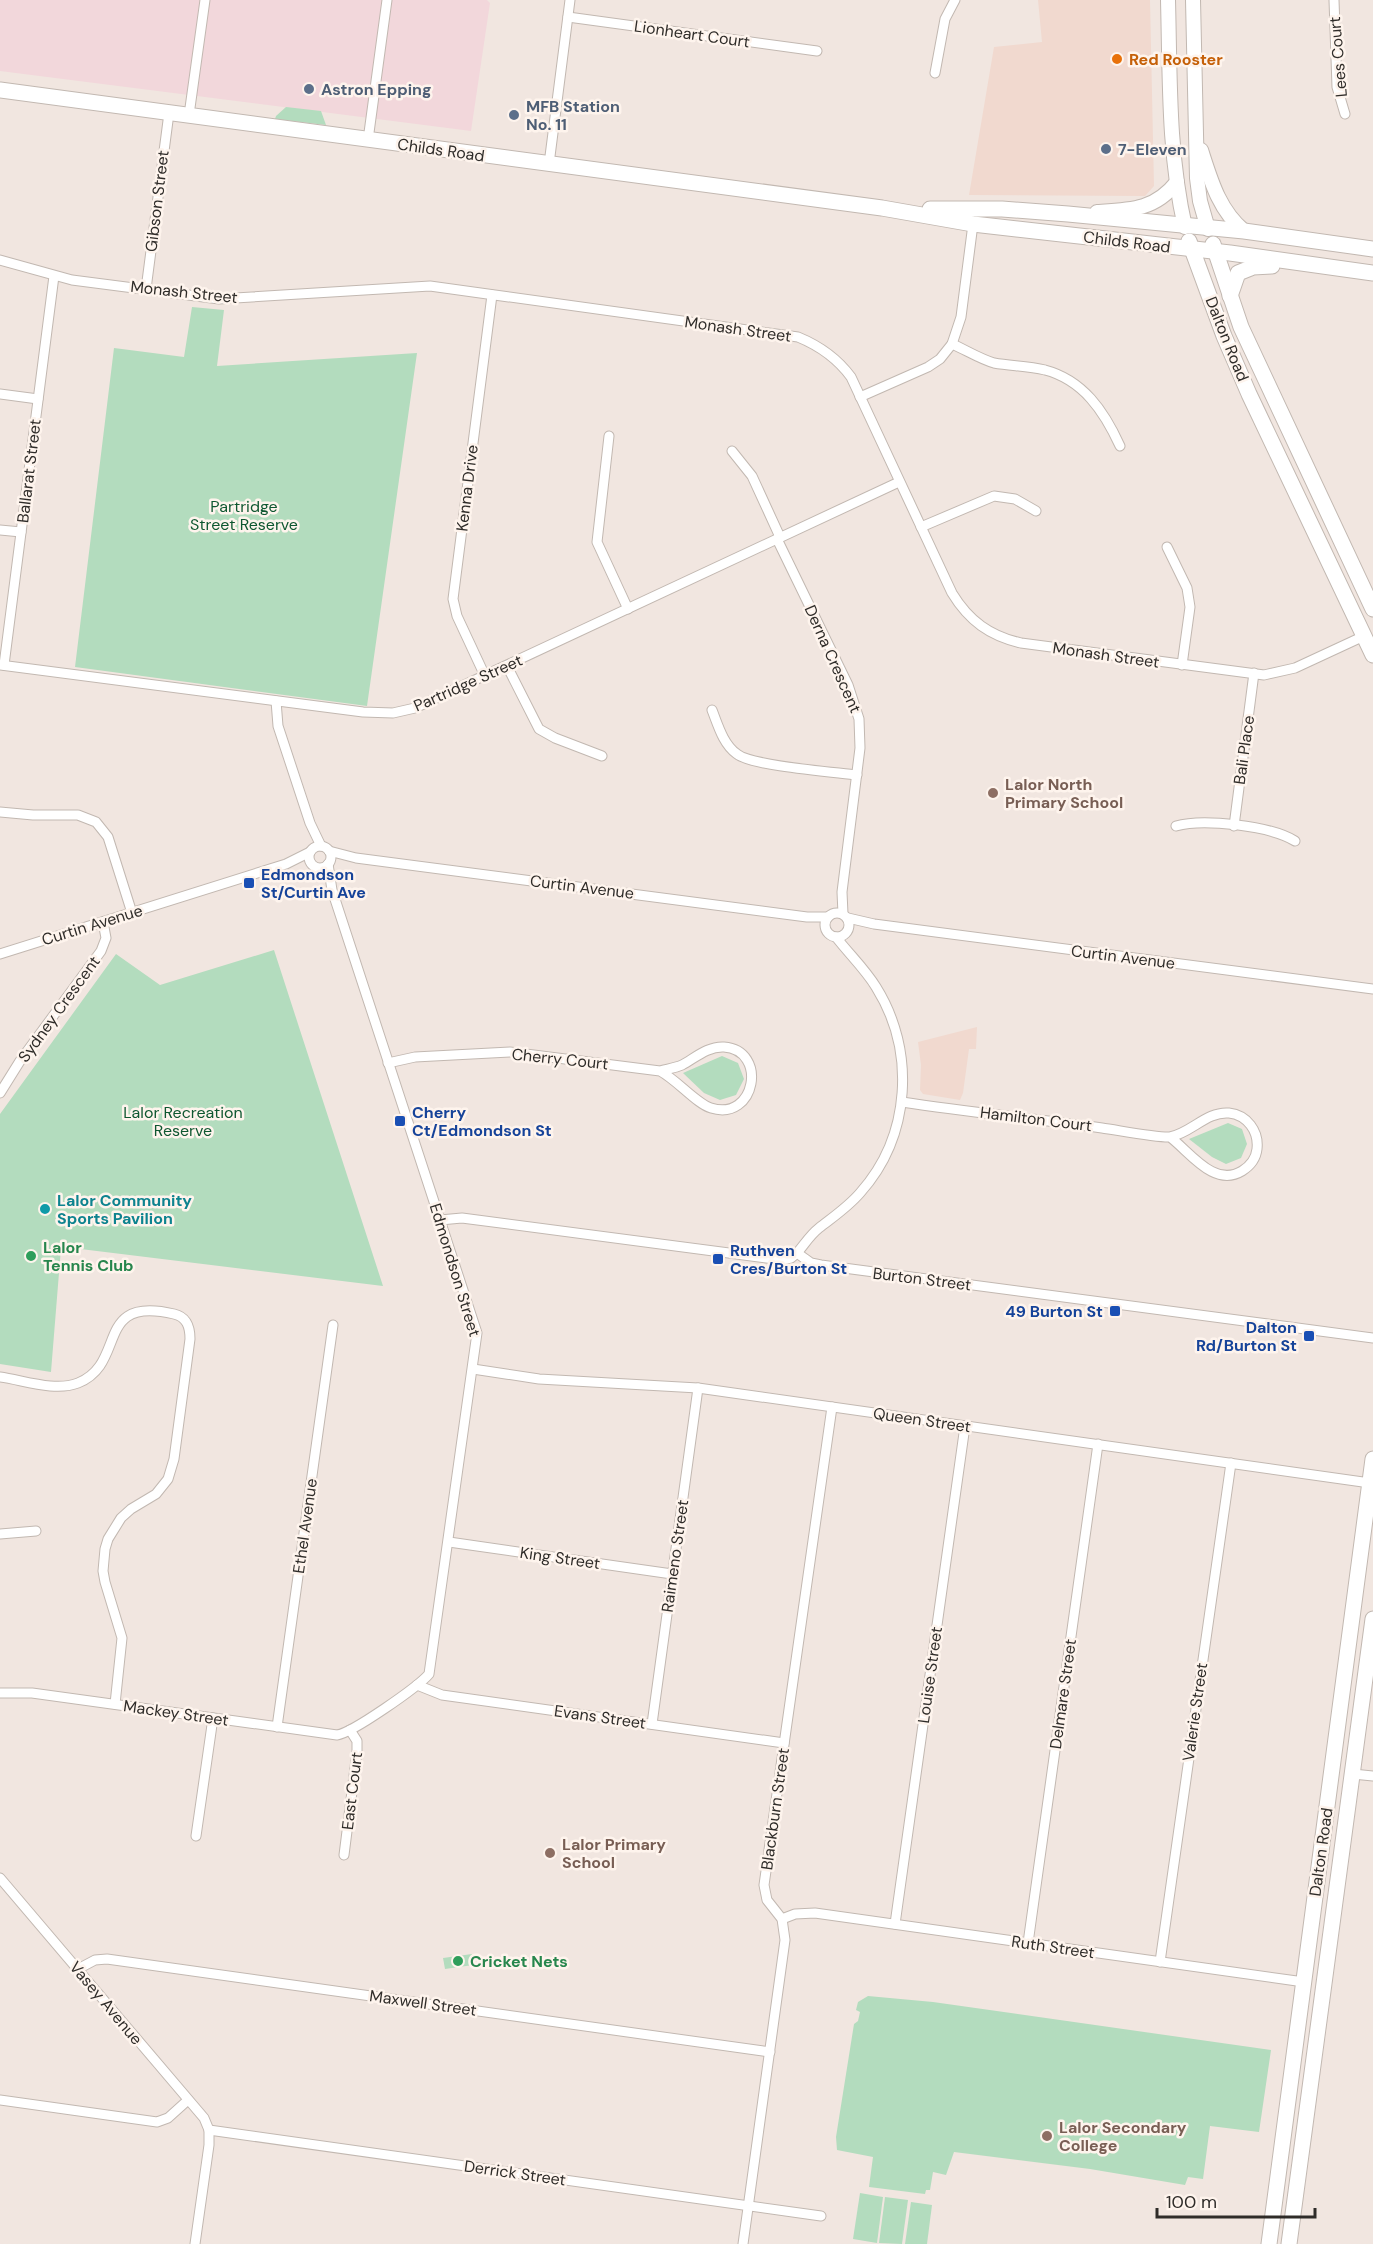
<svg xmlns="http://www.w3.org/2000/svg" width="1373" height="2244" font-family="'DM Sans',sans-serif">
  <style>
    .commercial { fill: #f1d9cf }
    .industrial { fill: #f2d7db }
    .green { fill: #b3dcbe }
    .lines { fill: none; stroke-linecap: round; stroke-linejoin: round }
    .minor-casing { stroke: #c2b8b1; stroke-width: 11 }
    .secondary-casing { stroke: #c2b8b1; stroke-width: 16 }
    .primary-casing { stroke: #c2b8b1; stroke-width: 17 }
    .minor { stroke: #fff; stroke-width: 9 }
    .secondary { stroke: #fff; stroke-width: 14 }
    .primary { stroke: #fff; stroke-width: 15 }
    .food-dot { fill: #e8710a; stroke: #fef4ed; stroke-width: 2 }
    .service-dot { fill: #5c6f8a; stroke: #fef4ed; stroke-width: 2 }
    .education-dot { fill: #8d6e63; stroke: #fef4ed; stroke-width: 2 }
    .transit-dot { fill: #1a4fb4; stroke: #fef4ed; stroke-width: 2 }
    .culture-dot { fill: #0f9aa8; stroke: #fef4ed; stroke-width: 2 }
    .leisure-dot { fill: #2e9e5b; stroke: #fef4ed; stroke-width: 2 }
    .labels { text-anchor: middle; dominant-baseline: central; stroke-width: 5; stroke-linejoin: round; paint-order: stroke }
    .street-label { font-size: 16px; fill: #2f2c29; stroke: #fef4ed }
    .food-label { font-size: 16px; font-weight: bold; fill: #c56008; stroke: #fef4ed; text-anchor: start }
    .service-label { font-size: 16px; font-weight: bold; fill: #4e5e75; stroke: #fef4ed; text-anchor: start }
    .park-label { font-size: 16px; fill: #0e5730; stroke: #fef4ed }
    .education-label { font-size: 16px; font-weight: bold; fill: #785e54; stroke: #fef4ed; text-anchor: start }
    .transit-label { font-size: 16px; font-weight: bold; fill: #164399; stroke: #fef4ed; text-anchor: start }
    .culture-label { font-size: 16px; font-weight: bold; fill: #0d838f; stroke: #fef4ed; text-anchor: start }
    .leisure-label { font-size: 16px; font-weight: bold; fill: #27864d; stroke: #fef4ed; text-anchor: start }
  </style>
  <rect width="100%" height="100%" fill="#f1e6e0"/>
  <g class="commercial">
    <polygon points="1038,0 1150,0 1154,186 1145,196 969,195 994,47 1042,42"/>
    <polygon points="977,1027 976,1049 969,1049 963,1093 960,1100 923,1094 920,1090 921,1065 918,1042"/>
  </g>
  <polygon class="industrial" points="0,0 487,0 490,3 471,131 0,71"/>
  <g class="green">
    <polygon points="286,107 321,111 326,125 275,119 276,116"/>
    <polygon points="192,307 224,310 217,366 417,353 367,706 75,667 114,348 184,357"/>
    <polygon points="274,950 383,1286 56,1246 56,1248 61,1248 51,1372 0,1364 0,1114 116,954 160,985"/>
    <polygon points="722,1056 738,1063 744,1079 736,1095 720,1100 704,1093 683,1073"/>
    <polygon points="1228,1123 1242,1129 1247,1144 1241,1158 1226,1164 1212,1157 1189,1139"/>
    <polygon points="472,1954 473,1965 445,1969 443,1958"/>
    <polygon points="868,1996 933,2002 1271,2050 1259,2132 1210,2126 1203,2179 1188,2177 1185,2185 1090,2169 954,2152 946,2175 933,2172 930,2190 926,2190 925,2194 869,2187 873,2157 837,2150 836,2137 854,2024 858,2021 860,2012 856,2010 858,2002"/>
    <polygon points="860,2193 883,2197 877,2243 853,2239"/>
    <polygon points="885,2197 908,2200 902,2244 879,2243"/>
    <polygon points="911,2202 932,2205 927,2244 905,2244"/>
  </g>
  <g class="lines">
    <defs>
      <g id="minor">
        <polyline points="1334,0 1337,87 1345,114"/>
        <polyline points="568,17 817,51"/>
        <polyline points="935,73 945,19 955,0"/>
        <polyline points="189,115 205,0"/>
        <polyline points="368,140 387,0"/>
        <polyline points="549,164 570,0"/>
        <path d="M0,260L72,280L219,299L430,286L798,337C820,346 837,358 851,377L952,593C969,621 990,636 1021,643L1264,675L1295,668L1364,636"/>
        <polyline points="146,289 169,113"/>
        <path d="M952,344C966,350 980,359 994,363C1011,366 1028,366 1045,370C1083,380 1104,411 1120,446"/>
        <polyline points="0,394 38,399"/>
        <polyline points="860,397 928,367 940,359 952,344 961,317 973,224"/>
        <polyline points="609,436 597,542 628,609"/>
        <polyline points="732,451 752,476 780,537"/>
        <polyline points="921,527 994,496 1015,499 1036,511"/>
        <polyline points="0,530 21,532"/>
        <polyline points="777,539 848,685 859,719 860,748 842,892 843,914"/>
        <polyline points="1167,547 1187,588 1190,607 1182,665"/>
        <polyline points="0,665 363,712 393,713 415,708 899,482"/>
        <polyline points="4,665 54,276"/>
        <polyline points="507,666 539,729 555,738 602,756"/>
        <polyline points="485,676 457,616 453,599 492,295"/>
        <polyline points="276,701 278,726 310,823 321,846"/>
        <path d="M712,710C718,725 723,744 737,754C752,766 833,772 857,775"/>
        <polyline points="0,812 33,815 78,815 96,822 108,837 132,913"/>
        <path d="M1176,826C1203,818 1271,826 1295,841"/>
        <polyline points="1234,826 1254,673"/>
        <circle cx="320" cy="857" r="11"/>
        <polyline points="329,851 356,858 807,917 828,917"/>
        <circle cx="837" cy="925" r="12"/>
        <polyline points="848,918 874,924 1373,989"/>
        <polyline points="0,954 286,864 310,852"/>
        <path d="M388,1063L415,1057L510,1052L660,1071C667,1069 675,1068 682,1065C695,1058 708,1046 724,1047C768,1050 756,1122 711,1108C697,1104 677,1080 660,1071"/>
        <polyline points="0,1093 20,1061 101,951 106,938 103,922"/>
        <path d="M902,1102C968,1112 1035,1119 1102,1128C1117,1130 1158,1138 1170,1137C1191,1133 1207,1111 1229,1113C1247,1115 1259,1131 1257,1149C1256,1158 1250,1166 1242,1171C1214,1188 1190,1152 1170,1137"/>
        <polyline points="440,1220 462,1218 782,1260 791,1258 797,1253 811,1263 821,1265 1373,1338"/>
        <path d="M797,1253C804,1245 810,1235 819,1228C833,1217 848,1207 860,1193C911,1136 916,1051 876,987C865,969 849,954 836,937"/>
        <polyline points="473,1369 539,1379 698,1388 1370,1483"/>
        <path d="M0,1377C23,1380 55,1392 78,1383C128,1363 93,1295 174,1314C187,1317 190,1327 190,1339L174,1459L168,1479L156,1494L131,1509L121,1518L108,1539L105,1549L103,1571L105,1582L122,1638L115,1704"/>
        <polyline points="0,1534 36,1531"/>
        <polyline points="449,1542 672,1574"/>
        <polyline points="417,1685 442,1695 784,1743"/>
        <path d="M0,1693H32L337,1735C352,1733 418,1687 429,1674L477,1333L332,890L328,864"/>
        <polyline points="652,1724 698,1388"/>
        <polyline points="277,1727 333,1325"/>
        <polyline points="1353,1774 1373,1776"/>
        <polyline points="196,1836 213,1718"/>
        <polyline points="344,1855 357,1752 357,1741 350,1730"/>
        <polyline points="0,1878 204,2118 209,2130 209,2145 195,2244"/>
        <polyline points="782,1919 795,1914 815,1913 1304,1982"/>
        <polyline points="895,1924 965,1426"/>
        <polyline points="1028,1943 1098,1444"/>
        <polyline points="1160,1962 1231,1463"/>
        <polyline points="78,1969 95,1960 107,1959 770,2052"/>
        <polyline points="0,2100 157,2122 168,2118 188,2100"/>
        <polyline points="209,2130 821,2216"/>
        <polyline points="743,2244 785,1940 782,1919 767,1900 764,1885 832,1407"/>
      </g>
      <g id="secondary">
        <path d="M1168,0C1170,75 1168,153 1185,227"/>
        <polyline points="1193,0 1197,178 1200,201 1208,229"/>
        <path d="M1201,150C1211,181 1219,210 1244,231"/>
        <path d="M1097,212C1131,210 1155,210 1177,182"/>
      </g>
      <g id="primary">
        <polyline points="0,90 882,208 973,224 1230,253 1373,273"/>
        <polyline points="930,209 1002,209 1068,214 1244,231 1373,249"/>
        <polyline points="1189,241 1224,336 1249,394 1373,655"/>
        <polyline points="1213,244 1241,327 1373,609"/>
        <polyline points="1230,296 1238,273 1253,267 1272,266"/>
        <polyline points="1269,2244 1373,1459"/>
        <polyline points="1289,2244 1373,1619"/>
      </g>
    </defs>
    <use href="#minor" class="minor-casing"/>
    <use href="#secondary" class="secondary-casing"/>
    <use href="#primary" class="primary-casing"/>
    <use href="#minor" class="minor"/>
    <use href="#secondary" class="secondary"/>
    <use href="#primary" class="primary"/>
  </g>
  <circle class="food-dot" cx="1117" cy="59" r="6"/>
  <g class="service-dot">
    <circle cx="309" cy="89" r="6"/>
    <circle cx="514" cy="115" r="6"/>
    <circle cx="1106" cy="149" r="6"/>
  </g>
  <g class="education-dot">
    <circle cx="993" cy="793" r="6"/>
    <circle cx="550" cy="1853" r="6"/>
    <circle cx="1047" cy="2136" r="6"/>
  </g>
  <g class="transit-dot">
    <rect x="243" y="877" width="12" height="12" rx="3"/>
    <rect x="394" y="1115" width="12" height="12" rx="3"/>
    <rect x="712" y="1253" width="12" height="12" rx="3"/>
    <rect x="1109" y="1305" width="12" height="12" rx="3"/>
    <rect x="1303" y="1330" width="12" height="12" rx="3"/>
  </g>
  <circle class="culture-dot" cx="45" cy="1209" r="6"/>
  <g class="leisure-dot">
    <circle cx="31" cy="1256" r="6"/>
    <circle cx="458" cy="1961" r="6"/>
  </g>
  <g class="labels">
    <g class="street-label">
      <text transform="translate(692 34) rotate(8)">Lionheart Court</text>
      <text transform="translate(1338 57) rotate(-95)">Lees Court</text>
      <text transform="translate(441 150) rotate(8)">Childs Road</text>
      <text transform="translate(157 201) rotate(-83)">Gibson Street</text>
      <text transform="translate(1127 242) rotate(7)">Childs Road</text>
      <text transform="translate(184 292) rotate(6)">Monash Street</text>
      <text transform="translate(738 329) rotate(8)">Monash Street</text>
      <text transform="translate(1227 339) rotate(68)">Dalton Road</text>
      <text transform="translate(29 471) rotate(-83)">Ballarat Street</text>
      <text transform="translate(467 488) rotate(-83)">Kenna Drive</text>
      <text transform="translate(1106 655) rotate(8)">Monash Street</text>
      <text transform="translate(833 659) rotate(66)">Derna Crescent</text>
      <text transform="translate(468 683) rotate(-24)">Partridge Street</text>
      <text transform="translate(1244 750) rotate(-82)">Bali Place</text>
      <text transform="translate(582 887) rotate(7)">Curtin Avenue</text>
      <text transform="translate(92 925) rotate(-17)">Curtin Avenue</text>
      <text transform="translate(1123 957) rotate(7)">Curtin Avenue</text>
      <text transform="translate(59 1009) rotate(-54)">Sydney Crescent</text>
      <text transform="translate(560 1059) rotate(6)">Cherry Court</text>
      <text transform="translate(1036 1119) rotate(7)">Hamilton Court</text>
      <text transform="translate(455 1270) rotate(73)">Edmondson Street</text>
      <text transform="translate(922 1279) rotate(7)">Burton Street</text>
      <text transform="translate(922 1420) rotate(8)">Queen Street</text>
      <text transform="translate(305 1526) rotate(-82)">Ethel Avenue</text>
      <text transform="translate(675 1556) rotate(-82)">Raimeno Street</text>
      <text transform="translate(560 1558) rotate(8)">King Street</text>
      <text transform="translate(930 1675) rotate(-82)">Louise Street</text>
      <text transform="translate(1063 1694) rotate(-82)">Delmare Street</text>
      <text transform="translate(1195 1712) rotate(-82)">Valerie Street</text>
      <text transform="translate(176 1713) rotate(8)">Mackey Street</text>
      <text transform="translate(600 1717) rotate(8)">Evans Street</text>
      <text transform="translate(352 1791) rotate(-83)">East Court</text>
      <text transform="translate(775 1809) rotate(-82)">Blackburn Street</text>
      <text transform="translate(1321 1852) rotate(-82)">Dalton Road</text>
      <text transform="translate(1053 1947) rotate(8)">Ruth Street</text>
      <text transform="translate(106 2003) rotate(50)">Vasey Avenue</text>
      <text transform="translate(423 2003) rotate(8)">Maxwell Street</text>
      <text transform="translate(515 2173) rotate(8)">Derrick Street</text>
    </g>
    <g class="food-label">
      <text x="1129" y="59">Red Rooster</text>
    </g>
    <g class="service-label">
      <text x="321" y="89">Astron Epping</text>
      <text x="526" y="106">MFB Station<tspan x="526" dy="18">No. 11</tspan></text>
      <text x="1118" y="149">7-Eleven</text>
    </g>
    <g class="park-label">
      <text x="244" y="506">Partridge<tspan x="244" dy="18">Street Reserve</tspan></text>
      <text x="183" y="1112">Lalor Recreation<tspan x="183" dy="18">Reserve</tspan></text>
    </g>
    <g class="education-label">
      <text x="1005" y="784">Lalor North<tspan x="1005" dy="18">Primary School</tspan></text>
      <text x="562" y="1844">Lalor Primary<tspan x="562" dy="18">School</tspan></text>
      <text x="1059" y="2127">Lalor Secondary<tspan x="1059" dy="18">College</tspan></text>
    </g>
    <g class="transit-label">
      <text x="261" y="874">Edmondson<tspan x="261" dy="18">St/Curtin Ave</tspan></text>
      <text x="412" y="1112">Cherry<tspan x="412" dy="18">Ct/Edmondson St</tspan></text>
      <text x="730" y="1250">Ruthven<tspan x="730" dy="18">Cres/Burton St</tspan></text>
      <text x="1103" y="1311" text-anchor="end">49 Burton St</text>
      <text x="1297" y="1327" text-anchor="end">Dalton<tspan x="1297" dy="18">Rd/Burton St</tspan></text>
    </g>
    <g class="culture-label">
      <text x="57" y="1200">Lalor Community<tspan x="57" dy="18">Sports Pavilion</tspan></text>
    </g>
    <g class="leisure-label">
      <text x="43" y="1247">Lalor<tspan x="43" dy="18">Tennis Club</tspan></text>
      <text x="470" y="1961">Cricket Nets</text>
    </g>
  </g>
  <path d="M1157 2208v9h158v-9" fill="none" stroke="#2f2c29" stroke-width="3"/>
  <text x="1166" y="2208" font-size="18" fill="#2f2c29" stroke="#fef4ed" stroke-width="4.5" paint-order="stroke">100 m</text>
</svg>
